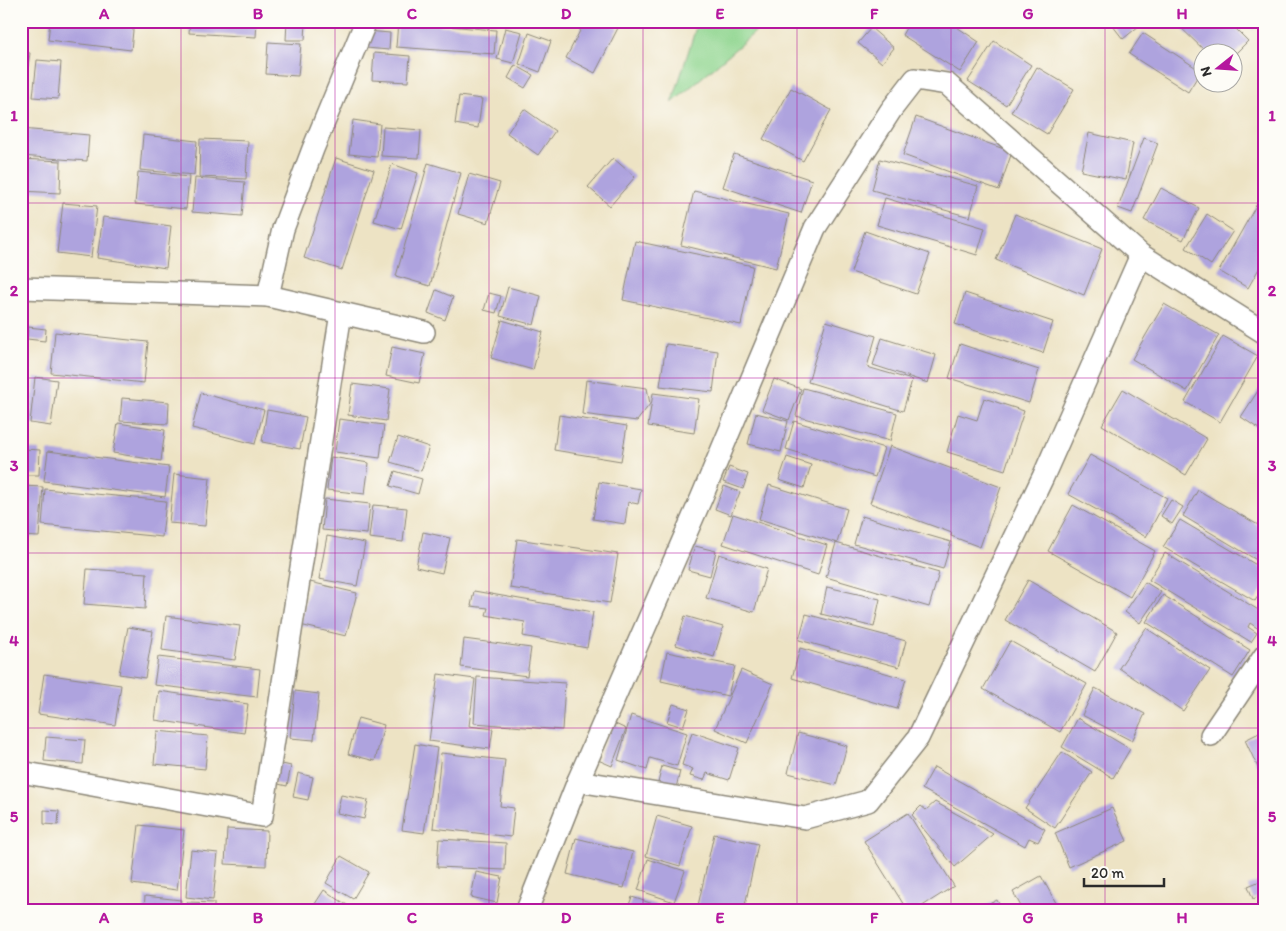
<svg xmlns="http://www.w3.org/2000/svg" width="1286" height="931" font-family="Itim,sans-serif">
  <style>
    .green { fill: #8fd58f; stroke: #5d805d }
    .building { fill: #aea3de }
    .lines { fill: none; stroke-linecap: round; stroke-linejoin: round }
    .minor-casing { stroke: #8c8778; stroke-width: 24 }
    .minor { stroke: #fff; stroke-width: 21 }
    .grid { fill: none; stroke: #b5179e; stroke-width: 1; stroke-opacity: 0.55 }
    .neatline { fill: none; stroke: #b5179e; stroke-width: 2 }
    .grid-label { font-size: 16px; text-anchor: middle; font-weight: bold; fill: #b5179e }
  </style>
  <rect width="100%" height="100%" fill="#fdfcf7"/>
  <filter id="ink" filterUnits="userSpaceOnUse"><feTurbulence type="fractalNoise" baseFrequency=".02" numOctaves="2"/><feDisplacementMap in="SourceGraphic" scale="10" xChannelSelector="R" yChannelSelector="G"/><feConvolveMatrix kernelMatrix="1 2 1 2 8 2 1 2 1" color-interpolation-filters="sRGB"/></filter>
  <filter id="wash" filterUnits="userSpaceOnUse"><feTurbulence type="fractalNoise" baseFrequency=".0096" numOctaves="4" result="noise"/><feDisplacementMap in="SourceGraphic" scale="20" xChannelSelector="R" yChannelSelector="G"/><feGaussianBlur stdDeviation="1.12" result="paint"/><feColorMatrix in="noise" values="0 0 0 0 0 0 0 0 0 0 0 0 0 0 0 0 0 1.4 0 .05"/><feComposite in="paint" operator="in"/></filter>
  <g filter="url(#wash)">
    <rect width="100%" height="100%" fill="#ede3c4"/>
    <polygon class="green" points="698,21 768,21 672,103"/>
    <g id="blocks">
      <g class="building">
        <polygon points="50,21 134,21 131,50 48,40"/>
        <polygon points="190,21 257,21 256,37 189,33"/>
        <polygon points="287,21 306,21 305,40 286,40"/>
        <polygon points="585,21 605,21 618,28 595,73 566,58"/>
        <polygon points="910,21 948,21 979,42 960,72 902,35"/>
        <polygon points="1109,21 1145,21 1123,39"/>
        <polygon points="1174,21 1228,21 1248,41 1234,55 1234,52 1206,52"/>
        <polygon points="1244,21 1261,21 1253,30"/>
        <polygon points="398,22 496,30 494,54 396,47"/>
        <polygon points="505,28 522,32 513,63 497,59"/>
        <polygon points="871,28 894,48 882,63 858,43"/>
        <polygon points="367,31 390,33 389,50 366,48"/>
        <polygon points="529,33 551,41 540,72 519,64"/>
        <polygon points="1143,33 1201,71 1188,92 1129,54"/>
        <polygon points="994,41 1031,65 1006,105 968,81"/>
        <polygon points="268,42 301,44 298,76 266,74"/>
        <polygon points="21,51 30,53 26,79 21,78"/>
        <polygon points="374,53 410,56 408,82 372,80"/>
        <polygon points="37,60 61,62 58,99 33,97"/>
        <polygon points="515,65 533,75 525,88 508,78"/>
        <polygon points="1037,67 1074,89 1047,134 1011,112"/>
        <polygon points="791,88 831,110 803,161 763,139"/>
        <polygon points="459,96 482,99 478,128 455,124"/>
        <polygon points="524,109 555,131 538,155 507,133"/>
        <polygon points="916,117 1012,152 999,190 903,155"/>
        <polygon points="353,120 380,124 377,157 349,154"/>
        <polygon points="383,127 421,130 419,158 381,156"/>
        <polygon points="21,129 89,135 87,161 21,156"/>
        <polygon points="1089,133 1133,143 1126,180 1081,171"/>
        <polygon points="143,135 197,141 194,175 140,170"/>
        <polygon points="1144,138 1158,143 1132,213 1118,208"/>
        <polygon points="200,139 248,141 246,179 199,177"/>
        <polygon points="734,154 812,180 801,213 723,187"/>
        <polygon points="336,158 374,170 342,270 304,258"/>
        <polygon points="613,158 635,177 610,206 588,187"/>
        <polygon points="21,159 61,161 60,193 21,191"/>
        <polygon points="880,159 978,186 970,217 872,190"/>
        <polygon points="428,163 461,173 430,286 396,276"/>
        <polygon points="392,164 418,173 401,229 374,221"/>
        <polygon points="138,172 189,177 186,209 135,204"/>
        <polygon points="469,174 500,183 488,223 458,214"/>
        <polygon points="195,178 245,182 242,216 192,212"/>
        <polygon points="1265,185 1265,201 1259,199"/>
        <polygon points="1161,188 1199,208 1183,240 1144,220"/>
        <polygon points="694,191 789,214 776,268 681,245"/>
        <polygon points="885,198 985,228 977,255 877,225"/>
        <polygon points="1258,202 1265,206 1265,258 1248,288 1219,271"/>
        <polygon points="63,203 97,206 91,257 57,253"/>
        <polygon points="1015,214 1102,249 1084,295 996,260"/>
        <polygon points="1207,214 1233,231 1211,265 1186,248"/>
        <polygon points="103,217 171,226 166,268 97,258"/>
        <polygon points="865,231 930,254 916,294 851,272"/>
        <polygon points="635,241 753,266 741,325 623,300"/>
        <polygon points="508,287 541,296 534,325 500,316"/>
        <polygon points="436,290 453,297 445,320 428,313"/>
        <polygon points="489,293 501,296 496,313 484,310"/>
        <polygon points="965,293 1053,322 1043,353 955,324"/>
        <polygon points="1164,304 1219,335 1187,391 1132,359"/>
        <polygon points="502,320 543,332 533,370 491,358"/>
        <polygon points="826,321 876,336 867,367 912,380 903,411 808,382"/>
        <polygon points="28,327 46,329 45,341 27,339"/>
        <polygon points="55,332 148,342 144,383 51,373"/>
        <polygon points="1223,336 1258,356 1220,422 1185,402"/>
        <polygon points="882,338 936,355 928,383 873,365"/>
        <polygon points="666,344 718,351 713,392 660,386"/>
        <polygon points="960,344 1039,370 1029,403 949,378"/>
        <polygon points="392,347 425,354 419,383 386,376"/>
        <polygon points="35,377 57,380 51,426 30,423"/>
        <polygon points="774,379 801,389 789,420 762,410"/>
        <polygon points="586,380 647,388 650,404 637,421 582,414"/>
        <polygon points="1265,380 1265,433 1241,417"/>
        <polygon points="352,384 390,389 386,421 348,415"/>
        <polygon points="803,388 897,413 890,441 796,416"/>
        <polygon points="1123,389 1207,439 1186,475 1102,425"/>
        <polygon points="201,393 264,410 255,444 192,428"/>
        <polygon points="653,393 699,399 694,433 648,426"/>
        <polygon points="122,398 169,402 168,424 120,421"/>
        <polygon points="984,398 1024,411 1005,470 947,452 958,414 977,420"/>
        <polygon points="267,410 306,417 300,449 262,442"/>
        <polygon points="756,413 788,421 781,452 748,444"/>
        <polygon points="559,415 627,426 621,461 554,450"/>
        <polygon points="339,419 384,425 380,458 335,452"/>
        <polygon points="794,421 884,448 875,477 786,449"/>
        <polygon points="118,423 165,430 161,461 113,453"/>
        <polygon points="398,437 429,447 421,471 390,462"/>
        <polygon points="890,446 1001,487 980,547 951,536 952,533 870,503"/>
        <polygon points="23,449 40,450 39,475 23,475"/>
        <polygon points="48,451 169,467 165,497 44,481"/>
        <polygon points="1090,455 1167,498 1146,537 1068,494"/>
        <polygon points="331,457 369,463 365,494 327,490"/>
        <polygon points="787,457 811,465 804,488 779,480"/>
        <polygon points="729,467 748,474 743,489 723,482"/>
        <polygon points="395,471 422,479 418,494 390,486"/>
        <polygon points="174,474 210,478 205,526 169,523"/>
        <polygon points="599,482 641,489 638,504 628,502 625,524 593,519"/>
        <polygon points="769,485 847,509 837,543 759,519"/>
        <polygon points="21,486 43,487 39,537 21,536"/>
        <polygon points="724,486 740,492 731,515 715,509"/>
        <polygon points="45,489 166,501 162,537 42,525"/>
        <polygon points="1198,490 1265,529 1265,565 1183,516"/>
        <polygon points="325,499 370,504 367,534 322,530"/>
        <polygon points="1171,500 1183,507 1172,524 1161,516"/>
        <polygon points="373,505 407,508 403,542 369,538"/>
        <polygon points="1073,505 1155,551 1130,597 1048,551"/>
        <polygon points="733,514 827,545 818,575 723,544"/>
        <polygon points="862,516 951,542 943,569 854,544"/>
        <polygon points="1180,520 1265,570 1265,585 1255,601 1163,547"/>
        <polygon points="423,532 450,538 442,573 416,567"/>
        <polygon points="327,536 365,543 357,586 319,579"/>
        <polygon points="517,539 618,554 610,603 510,588"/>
        <polygon points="836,543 939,573 929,607 826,577"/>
        <polygon points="695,546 716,551 710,576 688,570"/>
        <polygon points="1165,553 1265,614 1263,632 1250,623 1248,627 1257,633 1251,642 1149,580"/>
        <polygon points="719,554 767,569 754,612 706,598"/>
        <polygon points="87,569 147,573 145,609 84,604"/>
        <polygon points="1028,580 1117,632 1095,672 1005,620"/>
        <polygon points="310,582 357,593 346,636 300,625"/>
        <polygon points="1145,582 1161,592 1140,623 1125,612"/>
        <polygon points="827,587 880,599 874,627 821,614"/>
        <polygon points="474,591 593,612 587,648 523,636 525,622 486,615 488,608 471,606"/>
        <polygon points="1163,595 1250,650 1233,677 1146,622"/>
        <polygon points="806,614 906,641 899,667 799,640"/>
        <polygon points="166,616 240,626 235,660 162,650"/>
        <polygon points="685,616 723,627 714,657 676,645"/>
        <polygon points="128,627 153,631 145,678 119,674"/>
        <polygon points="1146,628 1210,670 1183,711 1119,668"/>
        <polygon points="464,639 531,648 527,676 461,667"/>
        <polygon points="1010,641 1087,684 1060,732 983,689"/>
        <polygon points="800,648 906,679 897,709 792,678"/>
        <polygon points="667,652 735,666 728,696 661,681"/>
        <polygon points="158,657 260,669 257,697 154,685"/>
        <polygon points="741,670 773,684 747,743 715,729"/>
        <polygon points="44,674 121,685 115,725 38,714"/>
        <polygon points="438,674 475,679 469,726 493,729 490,749 429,741"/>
        <polygon points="477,677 565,683 562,730 474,723"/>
        <polygon points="1095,688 1145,714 1132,741 1082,715"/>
        <polygon points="159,691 248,704 244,733 155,720"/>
        <polygon points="295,691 319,694 314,740 290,738"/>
        <polygon points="673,704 689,709 683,727 667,722"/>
        <polygon points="631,715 687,733 677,766 650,758 647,770 618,760"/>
        <polygon points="358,718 384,725 375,761 348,754"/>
        <polygon points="1078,718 1130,749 1113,778 1062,747"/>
        <polygon points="613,723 626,729 612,766 598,760"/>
        <polygon points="1265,730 1265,767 1259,770 1245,740"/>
        <polygon points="157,731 208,736 205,769 154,764"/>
        <polygon points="692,732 739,748 729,780 707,773 704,780 690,776 693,769 682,765"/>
        <polygon points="798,733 847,746 836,785 788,773"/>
        <polygon points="46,737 85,740 83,764 44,761"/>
        <polygon points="415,744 437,748 424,833 402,830"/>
        <polygon points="1062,752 1092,772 1055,828 1025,808"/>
        <polygon points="441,753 505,760 500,806 514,808 511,837 433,828"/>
        <polygon points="278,763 291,766 287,786 274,783"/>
        <polygon points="662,766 680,771 676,788 658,783"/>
        <polygon points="934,767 1045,829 1038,842 1029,838 1025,846 922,789"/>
        <polygon points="298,773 313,777 308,800 293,797"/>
        <polygon points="341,795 368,800 364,819 337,813"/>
        <polygon points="935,802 993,834 955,867 912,815 921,806 926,810"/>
        <polygon points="1112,808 1127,841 1069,867 1055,833"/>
        <polygon points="44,810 59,811 58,825 44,824"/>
        <polygon points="908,813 954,886 916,910 907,910 864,841"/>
        <polygon points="657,816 692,826 680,866 646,856"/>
        <polygon points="139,825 184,830 177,890 132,884"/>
        <polygon points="227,829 267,831 266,866 225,864"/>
        <polygon points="714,834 758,844 744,910 697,910"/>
        <polygon points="576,838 633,852 624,888 567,874"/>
        <polygon points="439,839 506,843 505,870 437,867"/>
        <polygon points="191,850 218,853 213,900 186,897"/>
        <polygon points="341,856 369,872 353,899 326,883"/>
        <polygon points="648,859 685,871 674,902 638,890"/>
        <polygon points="476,872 502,877 497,903 471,897"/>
        <polygon points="1041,876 1060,910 1023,910 1013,892"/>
        <polygon points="1265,879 1265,894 1253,899 1248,886"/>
        <polygon points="324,890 350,907 348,910 311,910"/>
        <polygon points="145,896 181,900 180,910 144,910"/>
        <polygon points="632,897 665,908 665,910 627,910"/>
        <polygon points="997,900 1002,910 977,910"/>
        <polygon points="187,902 214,903 214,910 187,910"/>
      </g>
    </g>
  </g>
  <g filter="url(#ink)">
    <use href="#blocks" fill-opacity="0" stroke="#8c8778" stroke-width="1"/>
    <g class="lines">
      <defs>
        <g id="minor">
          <polyline points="21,288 268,296 424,332"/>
          <polyline points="268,296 283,229 313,149 366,21"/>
          <polyline points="1211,735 1265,655"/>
          <polyline points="21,772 262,816 341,313"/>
          <polyline points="578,781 805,818 868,801 918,738 1043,477 1141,255"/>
          <polyline points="527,910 578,781 701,499 815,228 891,110 915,79 947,84 1141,255 1265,333"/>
        </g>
      </defs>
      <use href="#minor" class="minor-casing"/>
      <use href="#minor" class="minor"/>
    </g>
  </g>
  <path class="grid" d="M181,21V910M335,21V910M489,21V910M643,21V910M797,21V910M951,21V910M1105,21V910M21,203H1265M21,378H1265M21,553H1265M21,728H1265"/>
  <rect width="1286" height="931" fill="none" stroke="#fdfcf7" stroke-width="55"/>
  <g transform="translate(1218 68) rotate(253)"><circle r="24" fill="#fdfcf7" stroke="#a9a8a5"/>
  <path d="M0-4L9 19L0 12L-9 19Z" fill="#b5179e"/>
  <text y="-8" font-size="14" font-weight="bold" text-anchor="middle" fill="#2b2b2b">N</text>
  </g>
  <path d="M1084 878v8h80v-8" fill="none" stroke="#2b2b2b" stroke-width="2.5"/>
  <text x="1091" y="878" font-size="15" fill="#2b2b2b" stroke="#fdfcf7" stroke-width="4" paint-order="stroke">20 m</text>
  <rect x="28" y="28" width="1230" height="876" class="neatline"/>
  <g class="grid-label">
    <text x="104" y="19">A</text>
    <text x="258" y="19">B</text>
    <text x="412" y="19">C</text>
    <text x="566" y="19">D</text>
    <text x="720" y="19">E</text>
    <text x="874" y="19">F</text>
    <text x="1028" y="19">G</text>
    <text x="1182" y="19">H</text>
    <text x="14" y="121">1</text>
    <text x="1272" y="121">1</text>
    <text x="14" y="296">2</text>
    <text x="1272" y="296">2</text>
    <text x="14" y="471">3</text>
    <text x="1272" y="471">3</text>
    <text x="14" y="646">4</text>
    <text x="1272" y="646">4</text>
    <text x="14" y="822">5</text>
    <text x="1272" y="822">5</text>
    <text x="104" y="923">A</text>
    <text x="258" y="923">B</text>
    <text x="412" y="923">C</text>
    <text x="566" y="923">D</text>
    <text x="720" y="923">E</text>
    <text x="874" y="923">F</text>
    <text x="1028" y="923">G</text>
    <text x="1182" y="923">H</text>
  </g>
</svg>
